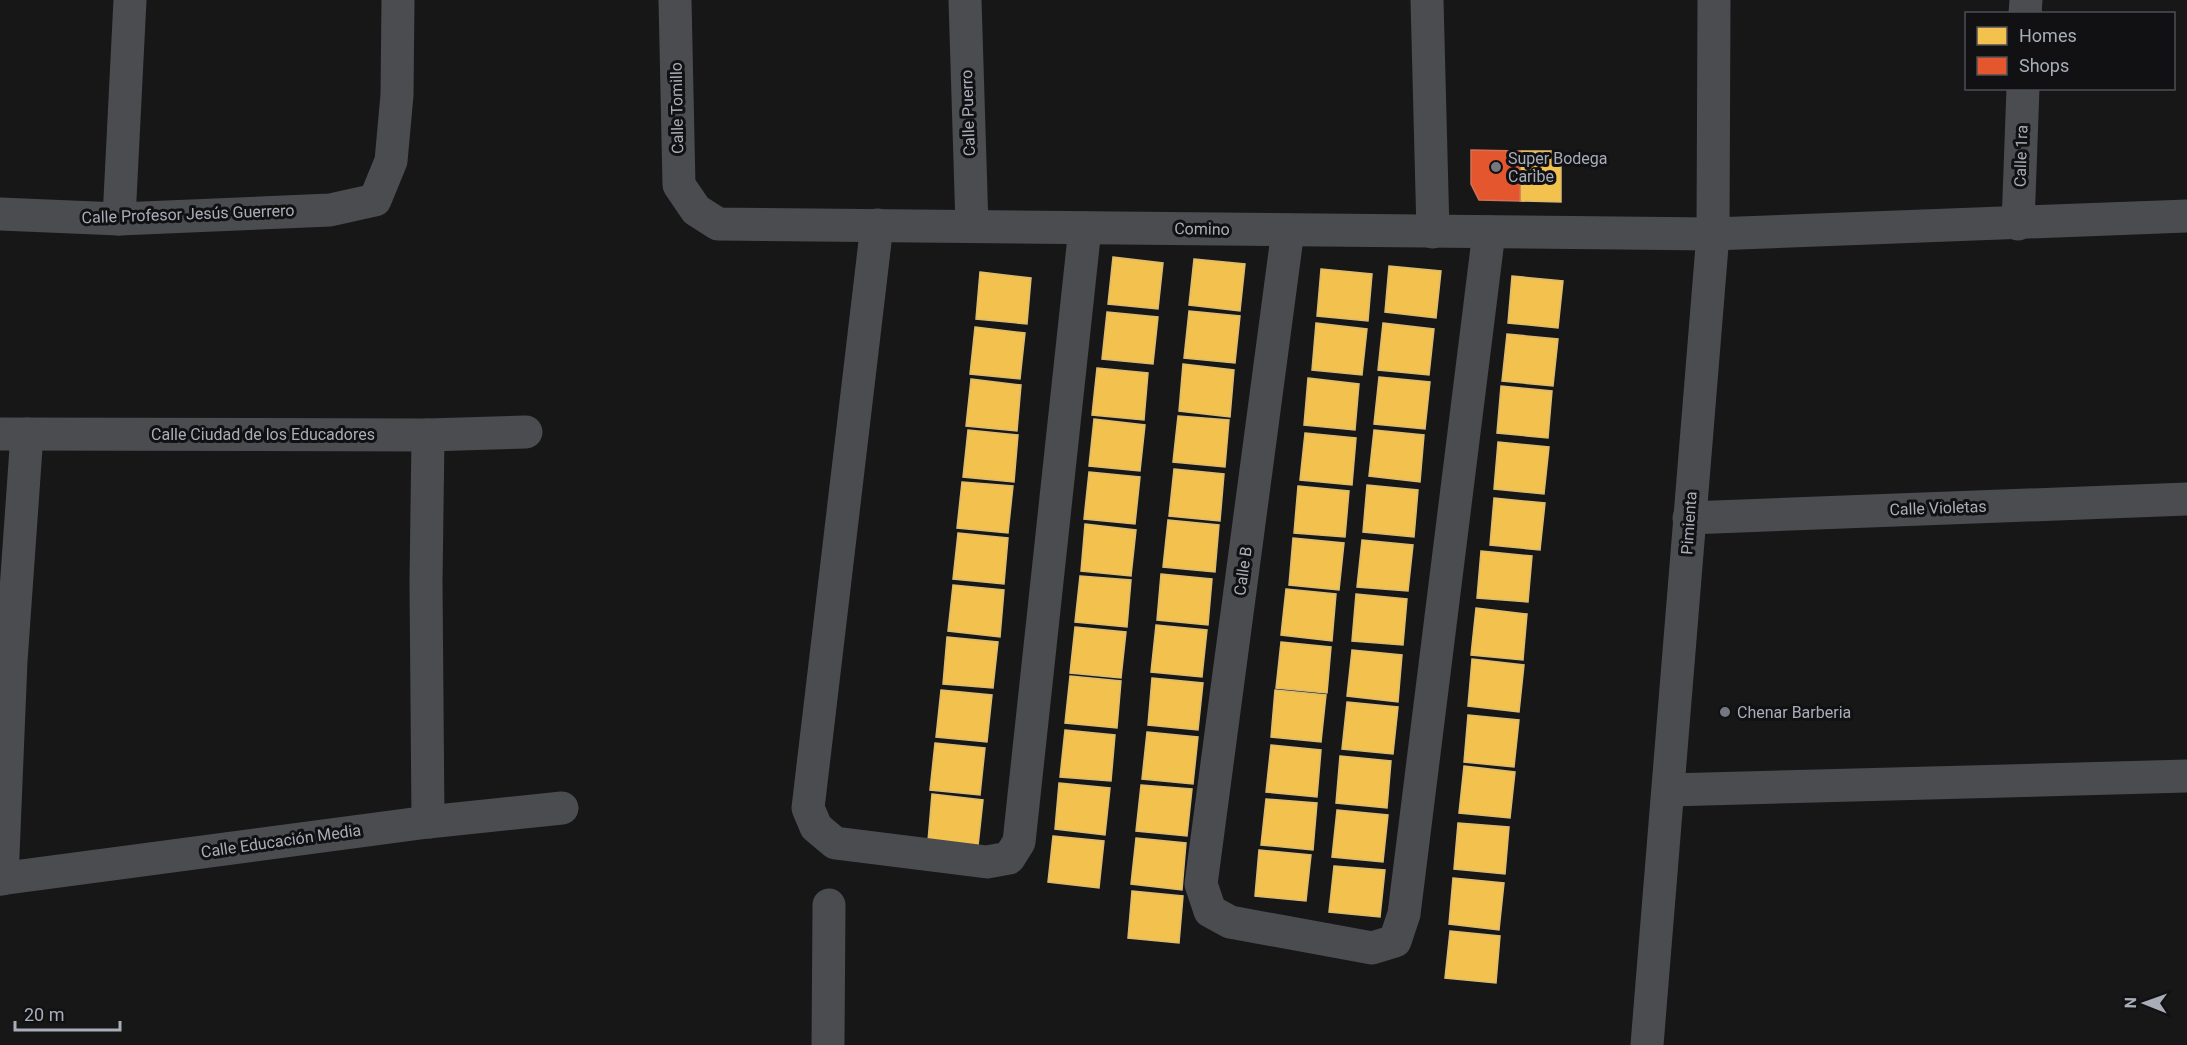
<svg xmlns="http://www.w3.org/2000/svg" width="2187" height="1045" font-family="Roboto,sans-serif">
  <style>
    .homes { fill: #f2c14e; stroke: #dcbb6e; stroke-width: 1.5 }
    .shops { fill: #e4572e; stroke: #d27157; stroke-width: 1.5 }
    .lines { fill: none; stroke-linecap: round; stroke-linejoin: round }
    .minor { stroke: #4b4c50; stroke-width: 33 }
    .poi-dot { fill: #757880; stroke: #111113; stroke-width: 2 }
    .labels { text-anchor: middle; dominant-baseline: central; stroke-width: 6; stroke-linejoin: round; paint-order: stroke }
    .street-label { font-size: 16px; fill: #a8adb8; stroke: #111113 }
    .poi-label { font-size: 16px; fill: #a8adb8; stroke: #111113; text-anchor: start }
  </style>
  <rect width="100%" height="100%" fill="#171717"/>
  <g class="homes">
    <polygon points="1520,151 1561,151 1561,202 1520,201"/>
    <polygon points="1113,257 1163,263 1158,309 1108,304"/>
    <polygon points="1194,259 1245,264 1240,311 1189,305"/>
    <polygon points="1389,266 1441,271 1436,318 1385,312"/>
    <polygon points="1321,269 1372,274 1368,321 1317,316"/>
    <polygon points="980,272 1031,278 1027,324 976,319"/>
    <polygon points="1512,276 1563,281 1558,328 1508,323"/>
    <polygon points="1189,311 1240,316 1235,363 1184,358"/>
    <polygon points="1107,312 1158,317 1153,364 1102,359"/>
    <polygon points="1316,323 1367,329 1362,375 1312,370"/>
    <polygon points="1383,323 1434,329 1429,375 1378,370"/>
    <polygon points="975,327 1025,333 1020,379 970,374"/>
    <polygon points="1507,334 1558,339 1553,386 1502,381"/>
    <polygon points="1183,364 1234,370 1230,417 1179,411"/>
    <polygon points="1097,368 1148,373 1144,420 1092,415"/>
    <polygon points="1379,377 1430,382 1425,429 1374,424"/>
    <polygon points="1308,378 1359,384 1355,430 1304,425"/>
    <polygon points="971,379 1021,385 1017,431 966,426"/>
    <polygon points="1501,386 1552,391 1548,438 1497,433"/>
    <polygon points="1178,416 1229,420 1225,467 1173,462"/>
    <polygon points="1094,419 1145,425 1140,471 1089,466"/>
    <polygon points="968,430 1018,435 1014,482 963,477"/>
    <polygon points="1374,430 1424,435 1420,482 1369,476"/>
    <polygon points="1305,433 1356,438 1352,485 1300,480"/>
    <polygon points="1498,442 1549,447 1544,494 1494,489"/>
    <polygon points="1174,469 1224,474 1220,521 1169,516"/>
    <polygon points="1089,472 1140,477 1135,524 1084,519"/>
    <polygon points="962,482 1013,486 1008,533 957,528"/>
    <polygon points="1367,485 1418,490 1414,537 1363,532"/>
    <polygon points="1298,486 1349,491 1345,537 1294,533"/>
    <polygon points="1494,498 1545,503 1540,550 1490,545"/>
    <polygon points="1168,520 1219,525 1215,572 1163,567"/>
    <polygon points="1085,524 1136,530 1131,576 1081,571"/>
    <polygon points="958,533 1008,538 1004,584 953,579"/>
    <polygon points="1293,538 1344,543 1339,590 1289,585"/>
    <polygon points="1362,540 1413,545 1408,591 1357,587"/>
    <polygon points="1481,551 1532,556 1528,602 1477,598"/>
    <polygon points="1161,574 1212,579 1208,625 1157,620"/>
    <polygon points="1080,576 1131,580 1127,627 1075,622"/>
    <polygon points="953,585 1004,590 1000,637 948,631"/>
    <polygon points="1286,589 1336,594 1332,641 1281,635"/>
    <polygon points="1356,594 1407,599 1403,645 1352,641"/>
    <polygon points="1476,608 1527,614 1523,660 1471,655"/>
    <polygon points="1156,625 1207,630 1202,677 1151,672"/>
    <polygon points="1075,627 1126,632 1121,678 1070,673"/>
    <polygon points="947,637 998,642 993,688 943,684"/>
    <polygon points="1281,642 1331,647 1327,693 1276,688"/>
    <polygon points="1352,650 1402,655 1398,702 1347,696"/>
    <polygon points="1472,659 1524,665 1519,712 1468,706"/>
    <polygon points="1070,676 1121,681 1117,728 1065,723"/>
    <polygon points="1152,678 1203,683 1198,730 1148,725"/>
    <polygon points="941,690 992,695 987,742 936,737"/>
    <polygon points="1275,690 1326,695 1321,742 1271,737"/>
    <polygon points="1347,702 1398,707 1393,754 1342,749"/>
    <polygon points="1468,715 1519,720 1514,767 1464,762"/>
    <polygon points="1065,730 1115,735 1111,781 1060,777"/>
    <polygon points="1147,732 1198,737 1193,784 1142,779"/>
    <polygon points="935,743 985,748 980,795 930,790"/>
    <polygon points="1271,745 1321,750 1317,797 1266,792"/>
    <polygon points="1340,756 1391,761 1387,808 1336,803"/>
    <polygon points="1464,766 1515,772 1510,818 1459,813"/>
    <polygon points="1059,783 1110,788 1105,835 1055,829"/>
    <polygon points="1141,785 1192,789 1187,836 1136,831"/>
    <polygon points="932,794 983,800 978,846 928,841"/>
    <polygon points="1266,799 1317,803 1313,850 1261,845"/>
    <polygon points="1337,810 1388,815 1383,862 1332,857"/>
    <polygon points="1458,823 1509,827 1505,874 1454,869"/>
    <polygon points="1053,836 1104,841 1099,888 1048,882"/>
    <polygon points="1136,838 1186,843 1182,890 1131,884"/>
    <polygon points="1259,850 1311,855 1306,901 1255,896"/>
    <polygon points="1334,866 1385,870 1380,917 1329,912"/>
    <polygon points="1453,878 1504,883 1499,930 1449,924"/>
    <polygon points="1132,891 1183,896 1179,943 1128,938"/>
    <polygon points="1450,931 1500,936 1496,983 1445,978"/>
  </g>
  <polygon class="shops" points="1471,150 1520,151 1520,201 1479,200 1471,184"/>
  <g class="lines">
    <g class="minor">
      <polyline points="675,0 679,185 696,210 718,224 1713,234 2187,216"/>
      <polyline points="965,0 972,226"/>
      <polyline points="1427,0 1433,232"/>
      <polyline points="2025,14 2026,0"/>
      <polyline points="0,214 119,219 330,210 375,200 391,161 397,95 398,0"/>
      <polyline points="119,219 130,0"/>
      <polyline points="2018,224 2023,88"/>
      <polyline points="877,225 808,808 816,827 835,843 987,862 1009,858 1019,842 1085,228"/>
      <polyline points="1288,230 1201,884 1210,911 1230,922 1372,948 1395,941 1404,914 1489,232"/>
      <polyline points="0,434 428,435 526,432"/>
      <polyline points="428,435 426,582 428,822"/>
      <polyline points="1689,518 2187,499"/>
      <polyline points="1669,790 2187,776"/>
      <polyline points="0,879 428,822 562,808"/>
      <polyline points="2,879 11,661 27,434"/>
      <polyline points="828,1045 829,905"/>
      <polyline points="1647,1045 1713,234 1714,0"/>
    </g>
  </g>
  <g class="poi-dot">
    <circle cx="1496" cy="167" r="6"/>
    <circle cx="1725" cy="712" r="6"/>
  </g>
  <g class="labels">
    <g class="street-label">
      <text transform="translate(677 108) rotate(-91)">Calle Tomillo</text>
      <text transform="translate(968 113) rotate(-92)">Calle Puerro</text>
      <text transform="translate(2021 156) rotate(-88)">Calle 1ra</text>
      <text transform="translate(188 214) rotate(-2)">Calle Profesor Jesús Guerrero</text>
      <text transform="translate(1202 229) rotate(1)">Comino</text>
      <text x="263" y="434">Calle Ciudad de los Educadores</text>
      <text transform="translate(1938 508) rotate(-2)">Calle Violetas</text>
      <text transform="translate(1689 523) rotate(-86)">Pimienta</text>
      <text transform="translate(1243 571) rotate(-82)">Calle B</text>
      <text transform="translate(281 841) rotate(-8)">Calle Educación Media</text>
    </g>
    <g class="poi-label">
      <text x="1508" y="158">Super Bodega<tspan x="1508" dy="18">Caribe</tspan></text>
      <text x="1737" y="712">Chenar Barberia</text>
    </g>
  </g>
  <rect x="1965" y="12" width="210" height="78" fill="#111113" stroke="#4d4f55" stroke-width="1.5"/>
  <rect x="1977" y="27" width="30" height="18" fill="#f2c14e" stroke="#4d4f55" stroke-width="1.5"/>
  <text x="2019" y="42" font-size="18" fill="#a8adb8">Homes</text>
  <rect x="1977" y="57" width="30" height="18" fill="#e4572e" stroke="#4d4f55" stroke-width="1.5"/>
  <text x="2019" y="72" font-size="18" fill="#a8adb8">Shops</text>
  <g transform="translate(2145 1003) rotate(271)" stroke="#111113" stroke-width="4.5" paint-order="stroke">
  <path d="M0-4.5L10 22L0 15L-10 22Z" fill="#a8adb8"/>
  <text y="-9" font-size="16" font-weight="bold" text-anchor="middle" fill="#a8adb8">N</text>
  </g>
  <path d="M15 1021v9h105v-9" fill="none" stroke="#a8adb8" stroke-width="3"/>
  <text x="24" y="1021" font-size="18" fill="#a8adb8" stroke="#111113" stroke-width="4.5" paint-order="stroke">20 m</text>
</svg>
